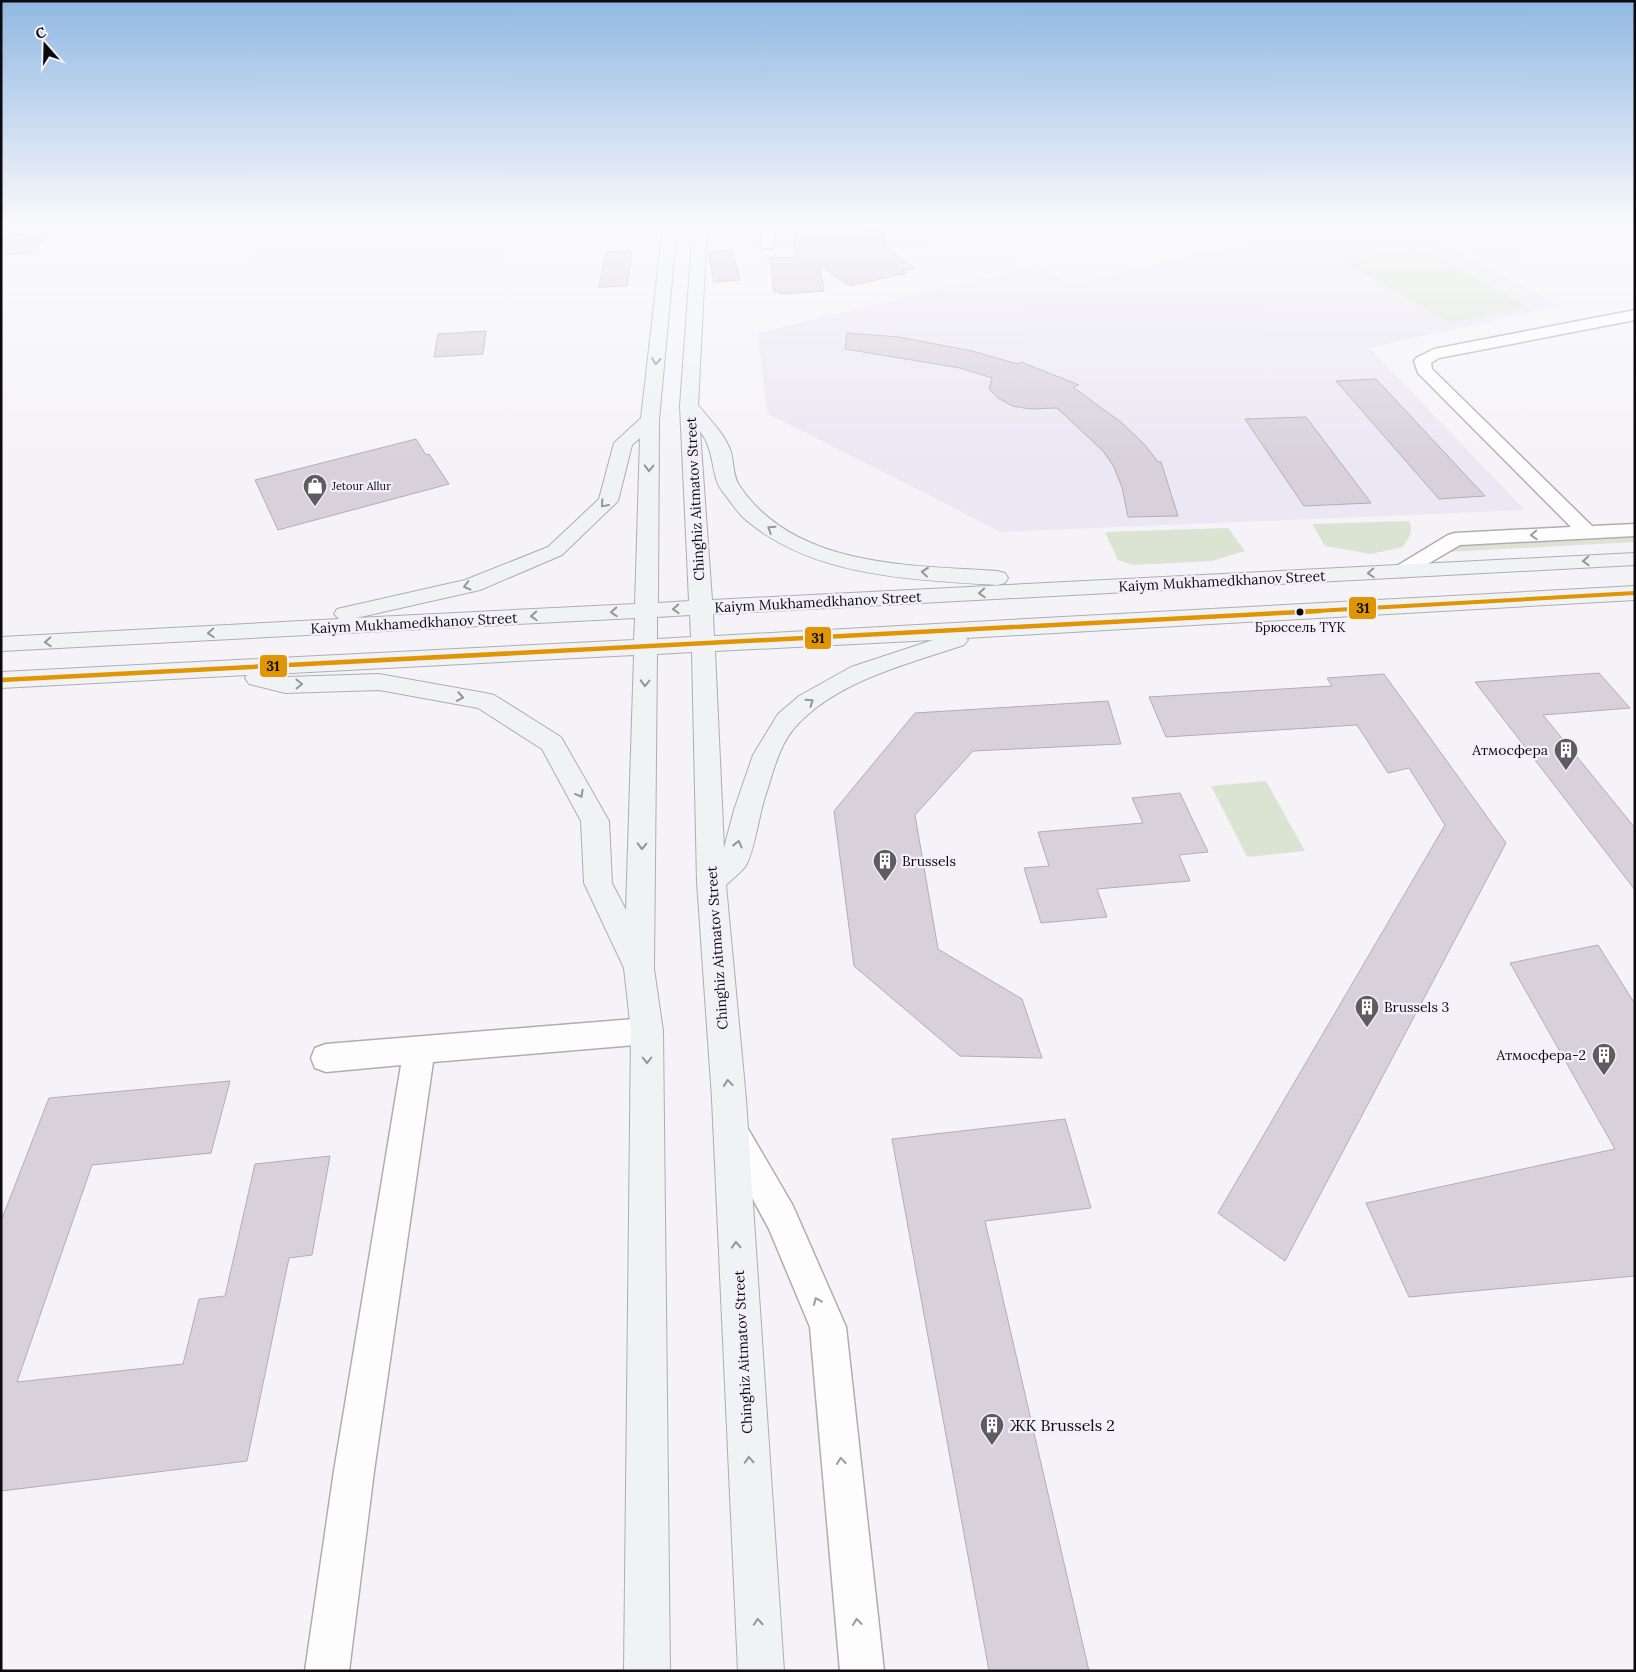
<svg xmlns="http://www.w3.org/2000/svg" width="1636" height="1672" font-family="Lora,serif">
  <style>
    .built { fill: #ebe7f3 }
    .green { fill: #dbe3d2 }
    .building { fill: #d8d1db; stroke: #b1afb2 }
    .lines { fill: none; stroke-linecap: round; stroke-linejoin: round }
    .street-casing { stroke: #afadb1; stroke-width: 3 }
    .secondary-casing { stroke: #afadb1; stroke-width: 2 }
    .street { fill: #fefdfe; fill-rule: evenodd }
    .secondary { fill: #eff3f4; fill-rule: evenodd }
    .bus-1-far1-casing { stroke: #f4f0fb; stroke-width: 6 }
    .bus-1-casing { stroke: #f4f0fb; stroke-width: 8 }
    .bus-1-far1 { stroke: #e09601; stroke-width: 4 }
    .bus-1 { stroke: #e09601; stroke-width: 4.5 }
    .oneway { stroke: #949698 }
    .oneway2 { stroke: #9d9c9e }
    .bus-dot { fill: #0c0a0e; stroke: #f4f0fb; stroke-width: 2 }
    .labels { text-anchor: middle; dominant-baseline: central; stroke-width: 4.5; stroke-linejoin: round; paint-order: stroke }
    .far-poi-label { font-size: 11px; fill: #0c0a0e; stroke: #f4f0fb; text-anchor: start }
    .bus-label { font-size: 13px; fill: #0c0a0e; stroke: #f4f0fb }
    .street-label { font-size: 14px; fill: #0c0a0e; stroke: #f4f0fb }
    .poi-label { font-size: 14px; fill: #0c0a0e; stroke: #f4f0fb; text-anchor: end }
    .near-poi-label { font-size: 16px; fill: #0c0a0e; stroke: #f4f0fb; text-anchor: start }
    .line-badge { stroke: #f4f0fb; stroke-width: 2 }
    .pale-badge-label { font-size: 14px; text-anchor: middle; font-weight: bold; fill: #111 }
  </style>
  <rect width="100%" height="100%" fill="#f5f3f8"/>
  <g class="built">
    <polygon points="751,226 931,226 932,246 929,249 751,249"/>
    <polygon points="1310,226 1411,226 1559,306 1369,348 1525,510 1001,532 767,413 758,333 1035,266 1071,285"/>
  </g>
  <g class="green">
    <polygon points="360,226 427,226 425,231 356,233"/>
    <polygon points="1416,248 1529,307 1450,323 1342,261"/>
    <path d="M1409,521C1414,531 1409,538 1403,547L1371,554L1325,546L1312,524Z"/>
    <polygon points="1228,528 1245,551 1212,561 1133,565 1118,560 1105,532"/>
    <polygon points="1635,536 1635,542 1447,552 1456,545"/>
    <polygon points="1266,781 1305,851 1247,857 1211,786"/>
  </g>
  <g class="building">
    <polygon points="798,226 821,226 821,231 883,230 886,248 915,268 903,271 906,273 850,286 819,265 824,291 780,294 780,292 774,292 770,258 796,258 794,229 798,229"/>
    <polygon points="51,233 31,253 1,254 1,235"/>
    <polygon points="732,250 740,280 714,282 708,252"/>
    <polygon points="632,251 627,286 599,287 606,252"/>
    <polygon points="486,331 483,354 434,357 438,334"/>
    <polygon points="847,333 899,337 972,351 1018,364 1021,362 1079,385 1073,387 1121,422 1145,445 1158,462 1161,462 1178,516 1128,517 1122,487 1113,465 1103,451 1057,408 1030,409 1012,406 998,398 989,389 992,378 960,368 845,349"/>
    <polygon points="1376,379 1485,496 1439,499 1336,381"/>
    <polygon points="1306,417 1371,503 1304,506 1245,419"/>
    <polygon points="416,439 426,455 429,454 449,484 278,530 255,480"/>
    <polygon points="1599,673 1630,708 1543,715 1635,828 1635,890 1475,682"/>
    <polygon points="1384,674 1506,843 1285,1261 1218,1213 1445,825 1409,768 1388,773 1357,725 1166,737 1149,697 1332,686 1327,678"/>
    <polygon points="1108,701 1121,744 973,751 915,815 938,949 1022,999 1042,1058 960,1056 854,966 834,811 915,713"/>
    <polygon points="1180,793 1208,852 1179,855 1190,881 1097,889 1107,917 1041,923 1024,868 1049,866 1038,832 1143,823 1132,798"/>
    <polygon points="1598,945 1635,1004 1635,1276 1409,1297 1366,1203 1615,1149 1510,963"/>
    <polygon points="230,1081 211,1153 92,1165 17,1382 183,1364 199,1299 225,1296 255,1164 330,1156 312,1255 289,1258 247,1461 1,1491 1,1221 49,1098"/>
    <polygon points="1065,1119 1091,1208 985,1221 1089,1671 989,1671 892,1139"/>
  </g>
  <g class="lines">
    <defs>
      <g id="street">
        <polygon points="763,226 776,226 773,248 763,248 761,245"/>
        <polygon points="1635,310 1635,320 1439,358 1431,363 1432,369 1592,526 1635,524 1635,536 1460,545 1409,575 1402,577 1395,575 1392,571 1395,567 1448,535 1455,533 1571,527 1418,373 1414,361 1416,358 1434,349"/>
        <polygon points="647,1018 658,1022 662,1031 658,1040 647,1044 433,1062 374,1471 349,1671 305,1671 334,1471 401,1065 326,1072 315,1068 311,1058 315,1048 326,1044"/>
        <polygon points="733,1118 744,1122 793,1206 846,1327 884,1671 840,1671 810,1327 769,1229 717,1133 722,1122"/>
      </g>
      <path id="secondary" d="M663,226H677L659,420L658,603L689,601L680,406L693,226H707L698,405C710,420 725,434 731,452C734,463 733,476 739,485C794,568 909,565 997,571L1005,573L1008,578L1005,583L997,585C912,579 815,578 746,520C737,513 730,500 722,491C710,474 716,453 700,431L712,600L1635,553V565L713,614L714,636L1635,586V600L966,638L968,640L964,645C908,664 839,680 797,725C779,744 773,773 765,797C759,815 754,854 745,867C739,874 732,879 726,885L746,1099L784,1671H738L712,1099L697,882L692,652L657,654L654,969L663,1031L670,1671H624L631,1031L624,968L584,883L581,821L542,749L478,708L379,690L285,693L249,684L245,678L247,675L1,688V672L634,640L635,618L1,651V637L339,619L334,614L337,609L465,580L548,547L599,499L614,443L641,418ZM640,438L635,604L356,618L480,590L562,555L618,501L632,445ZM690,615L691,637L657,639V617ZM933,640L851,667L799,696L778,714L753,755L734,810L724,848L715,651ZM634,655L626,910L612,883L609,821L561,737L494,695L485,693L379,674L285,677L272,674Z"/>
    </defs>
    <use href="#street" class="street-casing"/>
    <use href="#secondary" class="secondary-casing"/>
    <use href="#street" class="street"/>
    <use href="#secondary" class="secondary"/>
    <defs>
      <polyline id="bus-1-far1" points="1298,612 1635,593"/>
      <polyline id="bus-1" points="1,680 1320,611"/>
    </defs>
    <use href="#bus-1-far1" class="bus-1-far1-casing"/>
    <use href="#bus-1" class="bus-1-casing"/>
    <use href="#bus-1-far1" class="bus-1-far1"/>
    <use href="#bus-1" class="bus-1"/>
  </g>
  <defs><path id="oneway-chevron" d="M-2-3.5L2.5 0L-2 3.5" fill="none" stroke-width="1.6" stroke-linecap="round" stroke-linejoin="round" transform="scale(1.25)"/></defs>
  <g class="oneway">
    <use href="#oneway-chevron" transform="translate(656 361) rotate(96)"/>
    <use href="#oneway-chevron" transform="translate(649 468) rotate(91)"/>
    <use href="#oneway-chevron" transform="translate(604 504) rotate(131)"/>
    <use href="#oneway-chevron" transform="translate(771 529) rotate(-147)"/>
    <use href="#oneway-chevron" transform="translate(1586 561) rotate(177)"/>
    <use href="#oneway-chevron" transform="translate(925 572) rotate(-174)"/>
    <use href="#oneway-chevron" transform="translate(1371 573) rotate(177)"/>
    <use href="#oneway-chevron" transform="translate(467 586) rotate(166)"/>
    <use href="#oneway-chevron" transform="translate(982 593) rotate(177)"/>
    <use href="#oneway-chevron" transform="translate(676 609) rotate(177)"/>
    <use href="#oneway-chevron" transform="translate(614 612) rotate(177)"/>
    <use href="#oneway-chevron" transform="translate(534 616) rotate(177)"/>
    <use href="#oneway-chevron" transform="translate(211 633) rotate(177)"/>
    <use href="#oneway-chevron" transform="translate(48 642) rotate(177)"/>
    <use href="#oneway-chevron" transform="translate(645 683) rotate(91)"/>
    <use href="#oneway-chevron" transform="translate(299 684) rotate(-1)"/>
    <use href="#oneway-chevron" transform="translate(460 697) rotate(10)"/>
    <use href="#oneway-chevron" transform="translate(810 702) rotate(-35)"/>
    <use href="#oneway-chevron" transform="translate(580 794) rotate(61)"/>
    <use href="#oneway-chevron" transform="translate(738 844) rotate(-76)"/>
    <use href="#oneway-chevron" transform="translate(642 846) rotate(91)"/>
    <use href="#oneway-chevron" transform="translate(647 1060) rotate(90)"/>
    <use href="#oneway-chevron" transform="translate(728 1083) rotate(-95)"/>
    <use href="#oneway-chevron" transform="translate(736 1245) rotate(-93)"/>
    <use href="#oneway-chevron" transform="translate(749 1460) rotate(-93)"/>
    <use href="#oneway-chevron" transform="translate(758 1622) rotate(-93)"/>
  </g>
  <g class="oneway2">
    <use href="#oneway-chevron" transform="translate(1534 535) rotate(177)"/>
    <use href="#oneway-chevron" transform="translate(817 1301) rotate(-113)"/>
    <use href="#oneway-chevron" transform="translate(841 1461) rotate(-96)"/>
    <use href="#oneway-chevron" transform="translate(857 1622) rotate(-96)"/>
  </g>
  <linearGradient id="sky" x2="0" y2="1"><stop stop-color="#91b8e2"/><stop offset="0.49" stop-color="#fafafc"/><stop offset="1" stop-color="#fafafc" stop-opacity="0"/></linearGradient>
  <rect width="1636" height="460" fill="url(#sky)"/>
  <defs>
    <symbol id="shop-pin" viewBox="-11 -11 22 30"><path d="M0 17L-7.5 6A9.5 9.5 0 1 1 7.5 6Z" fill="#5e5c60" stroke="#f4f0fb"/><path d="M-5-2.5h2.3a2.7 3.5 0 0 1 5.4 0H5L5.5 6h-11ZM-1.5-2.5h3a1.5 2.3 0 0 0-3 0Z" fill="#fff"/></symbol>
    <symbol id="building-pin" viewBox="-11 -11 22 30"><path d="M0 17L-7.5 6A9.5 9.5 0 1 1 7.5 6Z" fill="#5e5c60" stroke="#f4f0fb"/><path d="M-4-6H4V6H1V3H-1V6H-4ZM-2.5-4.3h1.7v1.8h-1.7ZM.8-4.3h1.7v1.8H.8ZM-2.5-1h1.7V.8h-1.7ZM.8-1h1.7V.8H.8Z" fill="#fff"/></symbol>
  </defs>
  <g fill-rule="evenodd">
    <use href="#shop-pin" x="301" y="472" width="28" height="38"/>
    <use href="#building-pin" x="1552" y="736" width="28" height="38"/>
    <use href="#building-pin" x="871" y="847" width="28" height="38"/>
    <use href="#building-pin" x="1353" y="993" width="28" height="38"/>
    <use href="#building-pin" x="1590" y="1041" width="28" height="38"/>
    <use href="#building-pin" x="978" y="1411" width="28" height="38"/>
  </g>
  <circle class="bus-dot" cx="1300" cy="612" r="4.5"/>
  <g class="labels">
    <g class="far-poi-label">
      <text x="332" y="486">Jetour Allur</text>
    </g>
    <g class="bus-label">
      <text x="1300" y="627">Брюссель ТҮК</text>
    </g>
    <g class="street-label">
      <text transform="translate(695 499) rotate(-93)">Chinghiz Aitmatov Street</text>
      <text transform="translate(1222 581) rotate(-3)">Kaiym Mukhamedkhanov Street</text>
      <text transform="translate(818 602) rotate(-3)">Kaiym Mukhamedkhanov Street</text>
      <text transform="translate(414 623) rotate(-3)">Kaiym Mukhamedkhanov Street</text>
      <text transform="translate(717 948) rotate(-94)">Chinghiz Aitmatov Street</text>
      <text transform="translate(743 1352) rotate(-93)">Chinghiz Aitmatov Street</text>
    </g>
    <g class="poi-label">
      <text x="1548" y="750">Атмосфера</text>
      <text x="902" y="861" text-anchor="start">Brussels</text>
      <text x="1384" y="1007" text-anchor="start">Brussels 3</text>
      <text x="1586" y="1055">Атмосфера-2</text>
    </g>
    <g class="near-poi-label">
      <text x="1010" y="1425">ЖК Brussels 2</text>
    </g>
  </g>
  <g class="line-badge">
    <rect x="1348" y="596" width="29" height="24" rx="5" fill="#e09601"/>
    <rect x="804" y="626" width="28" height="24" rx="5" fill="#e09601"/>
    <rect x="259" y="654" width="29" height="24" rx="5" fill="#e09601"/>
  </g>
  <g class="pale-badge-label">
    <text x="1363" y="613">31</text>
    <text x="818" y="643">31</text>
    <text x="273" y="671">31</text>
  </g>
  <rect width="1636" height="1672" fill="none" stroke="#0c0a0e" stroke-width="5"/>
  <g transform="translate(45 45) rotate(340)" stroke="#f4f0fb" stroke-width="4" paint-order="stroke">
  <path d="M0-4L9 19L0 12L-9 19Z" fill="#0c0a0e"/>
  <text y="-8" font-size="14" font-weight="bold" text-anchor="middle" fill="#0c0a0e">С</text>
  </g>
</svg>
